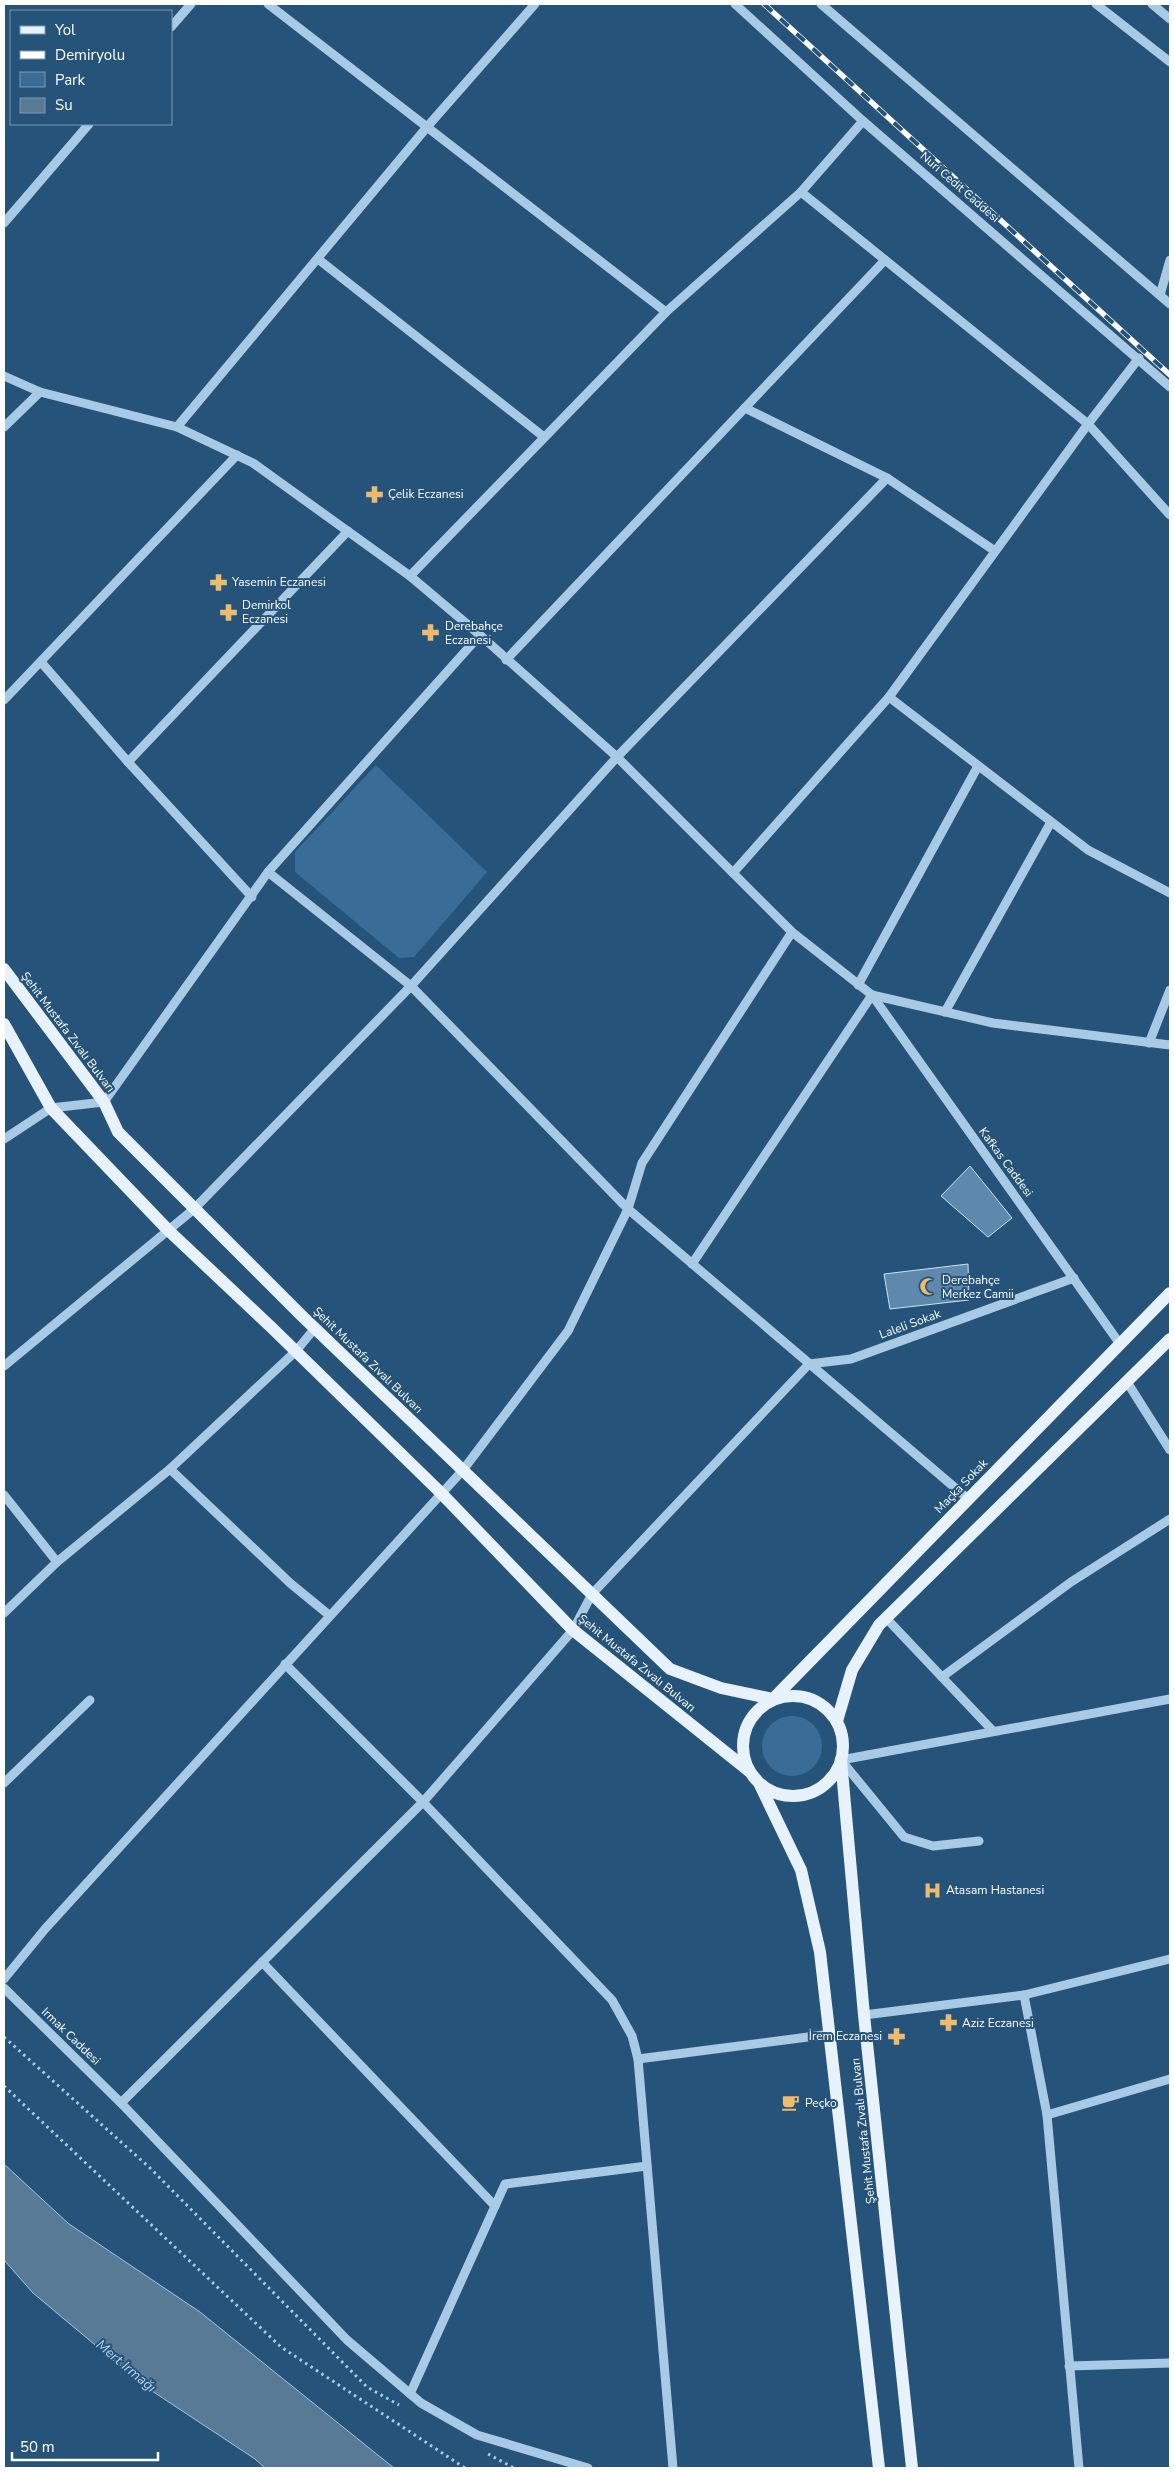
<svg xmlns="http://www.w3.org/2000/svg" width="1174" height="2472" font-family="'Nunito Sans',sans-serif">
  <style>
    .green { fill: #396d98 }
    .water { fill: #597a96; stroke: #9dc6e5 }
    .building { fill: #5e89ac; stroke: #cbe2f3 }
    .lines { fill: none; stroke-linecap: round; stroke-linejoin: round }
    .path { stroke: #a9cae4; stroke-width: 3; stroke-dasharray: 2.5 4; stroke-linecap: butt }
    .minor { stroke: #a9cae4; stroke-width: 9 }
    .major { stroke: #e8f2fc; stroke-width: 12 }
    .rail-casing { stroke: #fff; stroke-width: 5.5 }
    .rail { stroke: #25537a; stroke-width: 4; stroke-dasharray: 11; stroke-linecap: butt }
    .labels { text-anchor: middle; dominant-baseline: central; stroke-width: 4; stroke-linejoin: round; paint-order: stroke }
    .street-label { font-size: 12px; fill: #fff; stroke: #25537a }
    .poi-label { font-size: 12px; fill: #fff; stroke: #25537a; text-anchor: start }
    .water-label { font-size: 14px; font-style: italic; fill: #b4d3ec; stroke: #25537a }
  </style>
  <rect width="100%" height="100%" fill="#25537a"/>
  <g class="green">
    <polygon points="376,765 487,872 414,957 399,958 295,872 295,852"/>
    <circle cx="792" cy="1746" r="30"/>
  </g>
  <polygon class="water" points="4,2164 69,2224 200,2312 394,2468 265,2468 255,2459 143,2385 33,2293 4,2260"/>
  <g class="building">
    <polygon points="970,1166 1012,1218 988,1237 941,1196"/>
    <polygon points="968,1264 969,1300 890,1309 884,1274"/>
  </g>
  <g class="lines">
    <g class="path">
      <polyline points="4,2037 150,2168 367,2387 399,2405"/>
      <polyline points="4,2086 281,2347 465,2468"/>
      <polyline points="488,2454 514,2468"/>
    </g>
    <g class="minor">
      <polyline points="268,4 666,312"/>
      <polyline points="735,4 863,121 1170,387"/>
      <polyline points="821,4 1170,304"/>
      <polyline points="1096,4 1170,62"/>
      <polyline points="1152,4 1170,19"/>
      <polyline points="171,27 191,4"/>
      <polyline points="801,192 1088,424 1170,515"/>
      <polyline points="4,223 89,124"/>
      <polyline points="318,259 544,437"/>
      <polyline points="1160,295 1170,260"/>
      <polyline points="4,376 40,392 177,427 253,463 410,576 480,635 617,757 792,932 872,995 993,1023 1170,1045"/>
      <polyline points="745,408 887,478 995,551"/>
      <polyline points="4,427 40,392"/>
      <polyline points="177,427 427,127 535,4"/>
      <polyline points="410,576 666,312 801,192 863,121"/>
      <polyline points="506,660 885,260"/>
      <polyline points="41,662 128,762 252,897"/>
      <polyline points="889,697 1088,850 1170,893"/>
      <polyline points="4,700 237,455"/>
      <polyline points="128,762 348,531"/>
      <polyline points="268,872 411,986 628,1209 967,1498"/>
      <polyline points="733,873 889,697 1088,424 1139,358"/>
      <polyline points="858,985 978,766"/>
      <polyline points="872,995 1120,1344"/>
      <polyline points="945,1012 1051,822"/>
      <polyline points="1149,1043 1170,990"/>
      <polyline points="4,1139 51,1108 104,1102 268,872 480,635"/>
      <polyline points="692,1264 872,995"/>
      <polyline points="4,1366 194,1209 411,986 617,757 887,478"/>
      <polyline points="1127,1382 1170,1450"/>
      <polyline points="170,1469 290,1583 329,1615"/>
      <polyline points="4,1495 57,1562"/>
      <polyline points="4,1613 57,1562 170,1469 296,1351 315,1328"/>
      <polyline points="886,1618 993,1731"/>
      <polyline points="285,1664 423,1802 612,2000 632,2036 638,2059 673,2468"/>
      <polyline points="942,1677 1071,1582 1170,1519"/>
      <polyline points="4,1783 90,1700"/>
      <polyline points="979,1841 933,1846 904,1837 841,1760 1170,1699"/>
      <polyline points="262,1962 495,2206"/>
      <polyline points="4,1979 45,1929 463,1470 568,1331 628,1209 642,1163 792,932"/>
      <polyline points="4,1988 121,2103 347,2340 421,2403 477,2435 588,2468"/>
      <polyline points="1024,1995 1047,2115 1079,2468"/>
      <polyline points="864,2015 1024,1995 1170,1959"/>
      <polyline points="638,2059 831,2034"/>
      <polyline points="121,2103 423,1802 573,1630 592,1594 809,1364 851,1359 1074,1278"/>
      <polyline points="1047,2115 1170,2079"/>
      <polyline points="1069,2366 1170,2363"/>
      <polyline points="410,2394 505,2184 647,2166"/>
    </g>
    <g class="major">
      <polyline points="4,969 104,1102 118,1132 301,1315 670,1669 721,1688 773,1699 1170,1293"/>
      <polyline points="4,1024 51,1108 168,1230 271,1327 440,1492 573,1630 749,1771"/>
      <circle cx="793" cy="1746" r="50"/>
      <polyline points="837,1721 852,1670 879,1625 1170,1339"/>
      <polyline points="841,1760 864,2015 912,2468"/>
      <polyline points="760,1785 801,1870 820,1952 879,2468"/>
    </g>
    <defs>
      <polyline id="rail" points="764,4 1170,375"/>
    </defs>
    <use href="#rail" class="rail-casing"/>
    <use href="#rail" class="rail"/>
  </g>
  <defs>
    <symbol id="pharmacy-bare" viewBox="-9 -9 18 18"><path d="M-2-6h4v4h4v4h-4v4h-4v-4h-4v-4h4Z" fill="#edbb6e" stroke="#25537a" stroke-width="2.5" paint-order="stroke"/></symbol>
    <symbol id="mosque-bare" viewBox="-9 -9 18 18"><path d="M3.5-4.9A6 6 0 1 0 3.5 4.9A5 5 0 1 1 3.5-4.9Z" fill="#edbb6e" stroke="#25537a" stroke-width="2.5" paint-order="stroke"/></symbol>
    <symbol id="hospital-bare" viewBox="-9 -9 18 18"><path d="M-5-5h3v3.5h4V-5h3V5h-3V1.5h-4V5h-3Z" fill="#edbb6e" stroke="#25537a" stroke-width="2.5" paint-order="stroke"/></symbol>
    <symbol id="cafe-bare" viewBox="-9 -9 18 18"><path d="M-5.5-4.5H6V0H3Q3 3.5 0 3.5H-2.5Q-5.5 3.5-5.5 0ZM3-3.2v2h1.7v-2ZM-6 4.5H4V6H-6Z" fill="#edbb6e" stroke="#25537a" stroke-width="2.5" paint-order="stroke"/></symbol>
  </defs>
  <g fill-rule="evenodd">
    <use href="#pharmacy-bare" x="362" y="482" width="25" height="25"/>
    <use href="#pharmacy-bare" x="206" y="570" width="25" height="25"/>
    <use href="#pharmacy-bare" x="216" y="600" width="25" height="25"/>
    <use href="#pharmacy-bare" x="418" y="620" width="25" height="25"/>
    <use href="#mosque-bare" x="916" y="1274" width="25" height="25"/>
    <use href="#hospital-bare" x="920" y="1878" width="25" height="25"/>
    <use href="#pharmacy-bare" x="936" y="2010" width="25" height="25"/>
    <use href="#pharmacy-bare" x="884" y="2024" width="25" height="25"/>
    <use href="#cafe-bare" x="778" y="2090" width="25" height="25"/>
  </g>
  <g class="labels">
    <g class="street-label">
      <text transform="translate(960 187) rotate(41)">Nuri Cedit Caddesi</text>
      <text transform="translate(68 1032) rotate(53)">Şehit Mustafa Zıvalı Bulvarı</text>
      <text transform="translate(1006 1162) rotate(54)">Kafkas Caddesi</text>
      <text transform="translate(910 1324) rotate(-20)">Laleli Sokak</text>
      <text transform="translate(368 1360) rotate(44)">Şehit Mustafa Zıvalı Bulvarı</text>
      <text transform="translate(961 1486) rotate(-46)">Maçka Sokak</text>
      <text transform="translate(637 1663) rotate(39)">Şehit Mustafa Zıvalı Bulvarı</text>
      <text transform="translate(71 2036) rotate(44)">Irmak Caddesi</text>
      <text transform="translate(863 2131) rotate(-96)">Şehit Mustafa Zıvalı Bulvarı</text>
    </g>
    <g class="poi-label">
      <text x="388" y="494">Çelik Eczanesi</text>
      <text x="232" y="582">Yasemin Eczanesi</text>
      <text x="242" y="605">Demirkol<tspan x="242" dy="14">Eczanesi</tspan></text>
      <text x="445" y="626">Derebahçe<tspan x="445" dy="14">Eczanesi</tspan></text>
      <text x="942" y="1280">Derebahçe<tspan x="942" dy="14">Merkez Camii</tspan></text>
      <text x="946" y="1890">Atasam Hastanesi</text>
      <text x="962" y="2023">Aziz Eczanesi</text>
      <text x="882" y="2036" text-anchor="end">İrem Eczanesi</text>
      <text x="805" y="2103">Peçko</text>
    </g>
    <g class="water-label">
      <text transform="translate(126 2366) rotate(40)">Mert Irmağı</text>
    </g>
  </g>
  <rect width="1174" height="2472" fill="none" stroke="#ffffff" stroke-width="10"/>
  <rect x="10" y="10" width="162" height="115" fill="#25537a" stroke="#7c98af"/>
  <rect x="20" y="26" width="25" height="8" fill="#e8f2fc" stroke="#7c98af"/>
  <text x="55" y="35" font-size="15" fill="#ffffff">Yol</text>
  <rect x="20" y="51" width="25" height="8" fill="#ffffff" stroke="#7c98af"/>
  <text x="55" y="60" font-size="15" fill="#ffffff">Demiryolu</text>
  <rect x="20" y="72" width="25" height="15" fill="#396d98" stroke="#7c98af"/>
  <text x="55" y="85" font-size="15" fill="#ffffff">Park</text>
  <rect x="20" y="98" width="25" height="15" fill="#597a96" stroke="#7c98af"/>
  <text x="55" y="110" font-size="15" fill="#ffffff">Su</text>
  <path d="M12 2452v8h146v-8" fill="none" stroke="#ffffff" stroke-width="2.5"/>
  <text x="20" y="2452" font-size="15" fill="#ffffff" stroke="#25537a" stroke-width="4" paint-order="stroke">50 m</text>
</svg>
